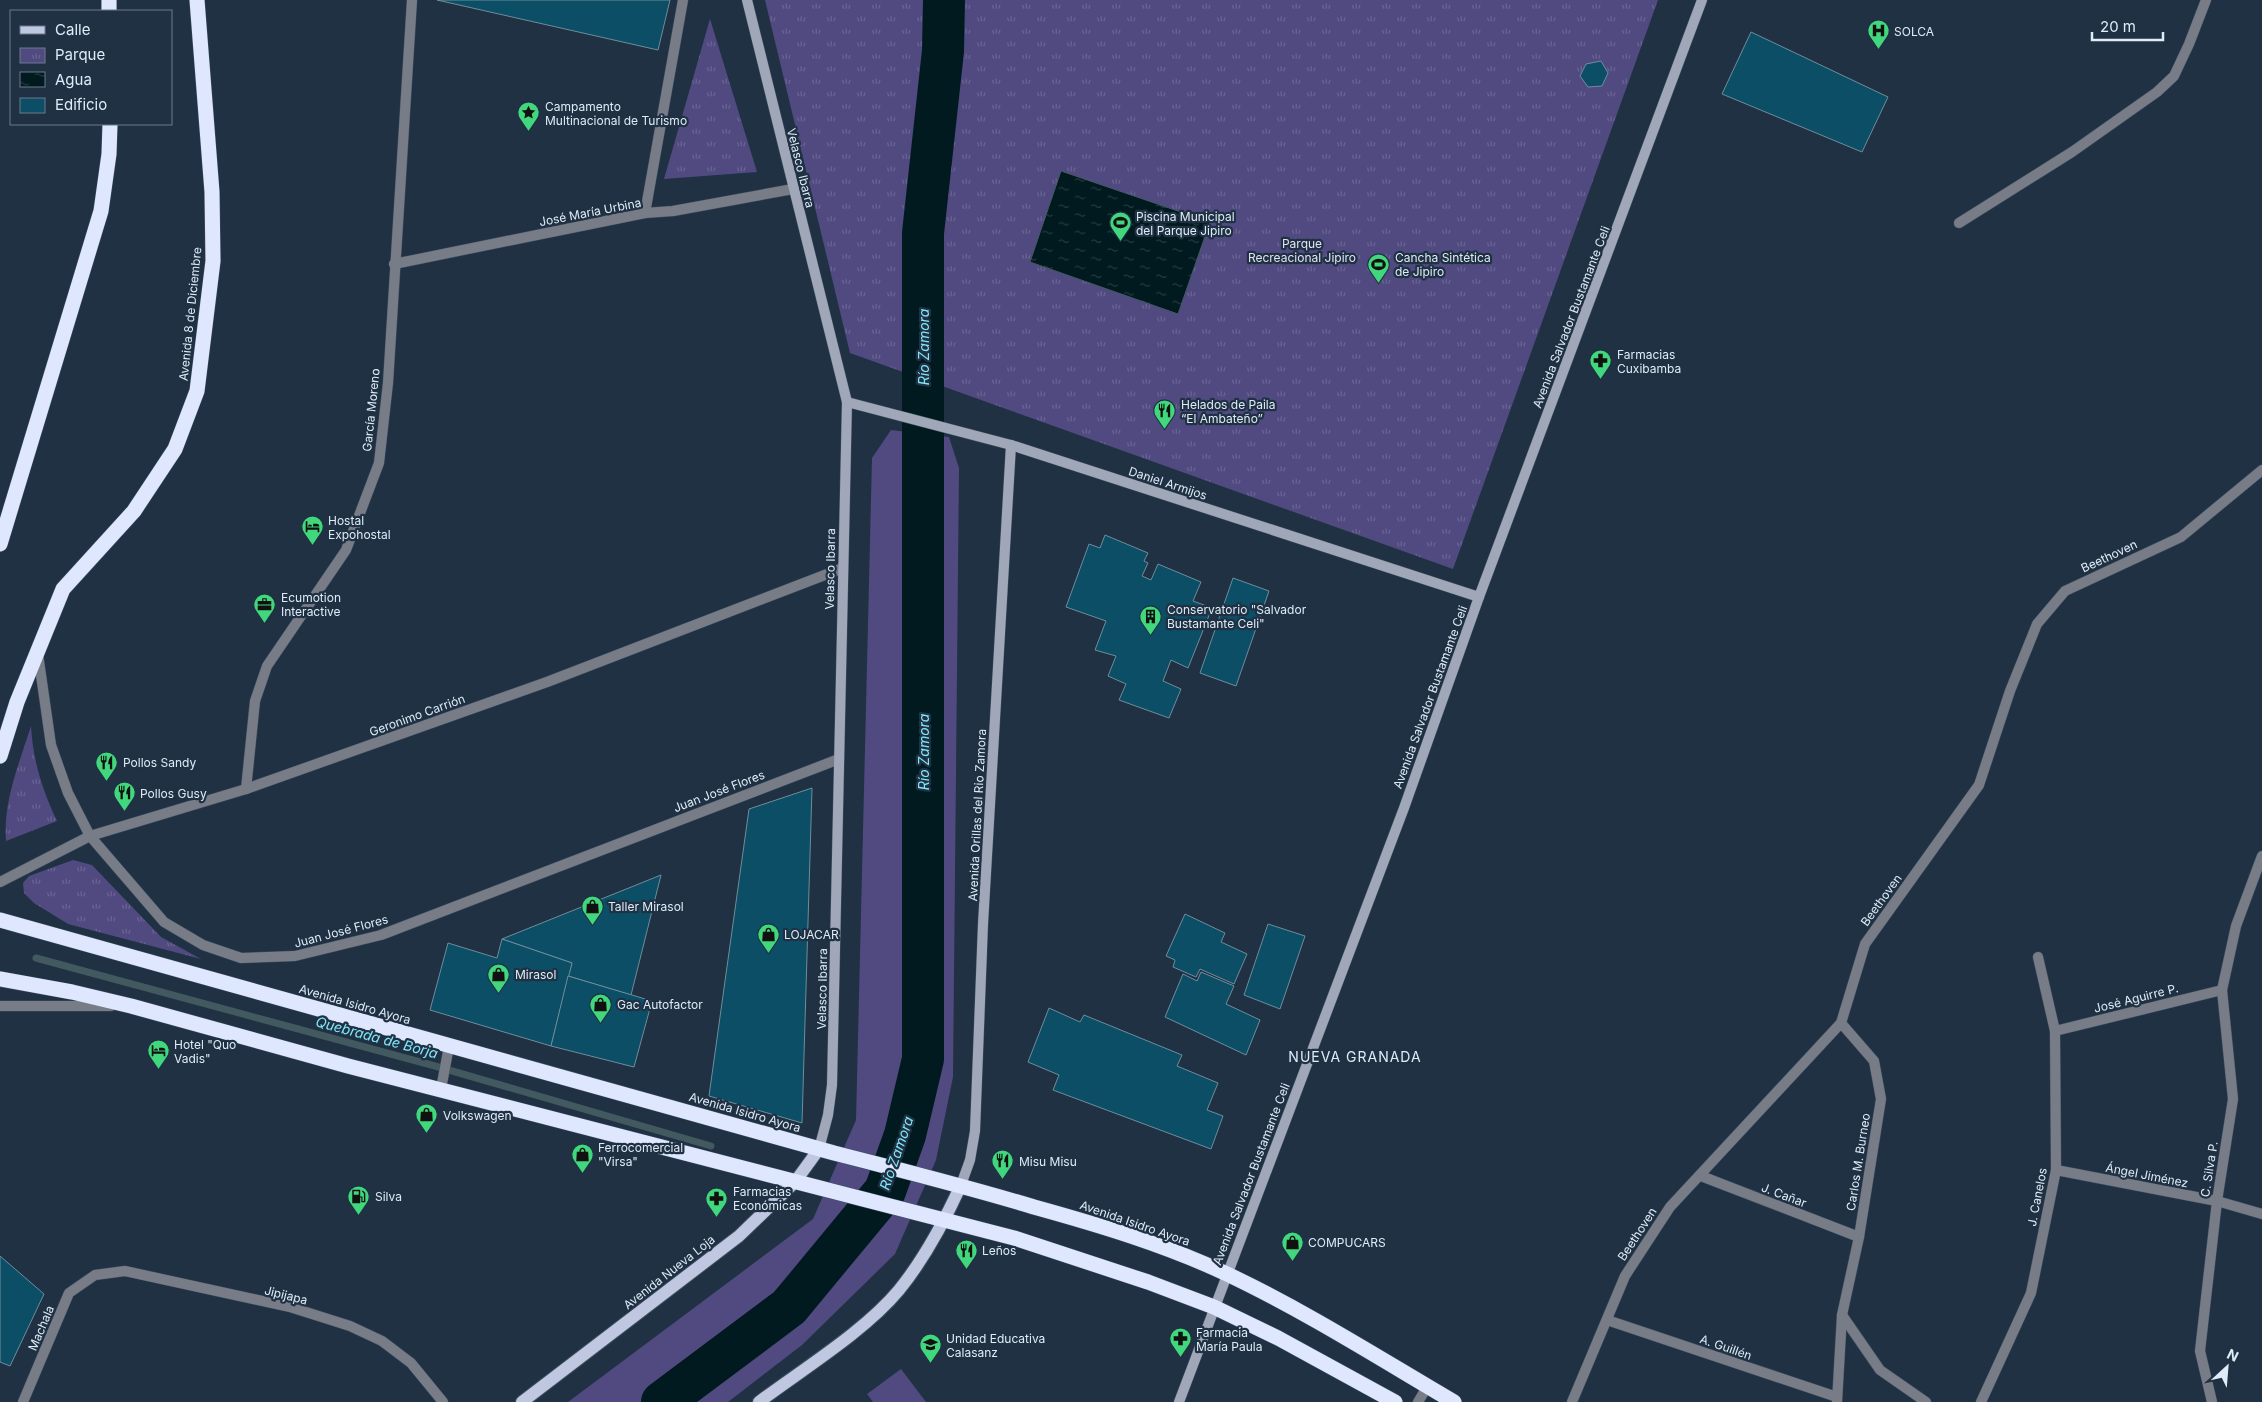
<svg xmlns="http://www.w3.org/2000/svg" width="2262" height="1402" font-family="Inter,sans-serif">
  <style>
    .grass { fill: #504a80 }
    .park { fill: url(#park-tufts) }
    .water { fill: url(#water-ripples); stroke: #435960 }
    .lines { fill: none; stroke-linecap: round; stroke-linejoin: round }
    .stream { stroke: #435960; stroke-width: 7 }
    .river { stroke: #001a1f; stroke-width: 42 }
    .building { fill: #0b4e66; stroke: #6f8d9c }
    .street-casing { stroke: #3e4f60; stroke-width: 11 }
    .secondary-casing { stroke: #3e4f60; stroke-width: 11 }
    .primary-casing { stroke: #3e4f60; stroke-width: 14 }
    .highway-casing { stroke: #3e4f60; stroke-width: 16 }
    .street { stroke: #777c87; stroke-width: 10 }
    .secondary { stroke: #a0a7b9; stroke-width: 10 }
    .primary { stroke: #bfc8e0; stroke-width: 12 }
    .highway { stroke: #dee7fe; stroke-width: 15 }
    .labels { text-anchor: middle; dominant-baseline: central; stroke-width: 4.5; stroke-linejoin: round; paint-order: stroke }
    .poi-label { font-size: 12px; fill: #dfebf7; stroke: #1f3143; text-anchor: start }
    .street-label { font-size: 12px; fill: #dfebf7; stroke: #1f3143 }
    .park-label { font-size: 12px; fill: #e3e2f4; stroke: #1f3143 }
    .water-label { font-size: 14px; font-style: italic; fill: #81e6f8; stroke: #1f3143 }
    .neighbourhood-label { font-size: 14px; letter-spacing: 1px; fill: #dfebf7; stroke: #1f3143 }
  </style>
  <defs>
    <pattern id="park-tufts" width="24" height="20" patternUnits="userSpaceOnUse" patternTransform="scale(1.25)"><rect width="24" height="20" fill="#504a80"/><path d="M3 7l-1-3M5 7V3M7 7l1-3M15 17l-1-3M17 17v-4M19 17l1-3" fill="none" stroke="#696493"/></pattern>
    <pattern id="water-ripples" width="26" height="14" patternUnits="userSpaceOnUse" patternTransform="scale(1.25)"><rect width="26" height="14" fill="#001a1f"/><path d="M2 4q2-2 4 0t4 0M15 11q2-2 4 0t4 0" fill="none" stroke="#253b40"/></pattern>
  </defs>
  <rect width="100%" height="100%" fill="#1f3143"/>
  <g class="grass">
    <polygon points="891,430 949,437 959,468 953,1077 936,1160 895,1254 802,1345 728,1402 568,1402 813,1219 856,1120 872,458"/>
    <polygon points="901,1369 926,1402 873,1402 867,1394"/>
  </g>
  <g class="park">
    <polygon points="765,0 1658,0 1453,569 850,353"/>
    <polygon points="710,19 757,172 664,179"/>
    <path d="M31,726C33,761 42,789 57,821L6,841C3,801 19,764 31,726Z"/>
    <polygon points="73,860 92,865 161,937 201,959 68,924 34,903 24,893 23,883 29,876"/>
  </g>
  <polygon class="water" points="1061,171 1210,222 1178,314 1030,262"/>
  <g class="lines">
    <polyline class="stream" points="36,958 435,1066 711,1146"/>
    <polyline class="river" points="662,1402 789,1307 885,1191 905,1135 923,1059 923,233 943,51 944,0"/>
  </g>
  <g class="building">
    <polygon points="437,0 670,0 658,50"/>
    <polygon points="1751,32 1888,97 1862,152 1722,94"/>
    <polygon points="1601,61 1608,73 1602,86 1588,87 1580,76 1586,64"/>
    <polygon points="1105,535 1148,553 1144,561 1148,563 1142,576 1151,580 1158,564 1201,582 1193,601 1212,608 1188,668 1171,660 1163,681 1181,689 1169,718 1119,700 1126,684 1108,676 1116,656 1095,650 1106,621 1066,607 1089,544 1100,548"/>
    <polygon points="1233,578 1269,591 1236,686 1200,673"/>
    <polygon points="812,788 802,1123 709,1096 749,809"/>
    <polygon points="661,875 631,995 568,976 572,963 502,939"/>
    <polygon points="1185,914 1225,933 1221,942 1247,954 1234,984 1200,969 1196,977 1173,967 1175,960 1166,956"/>
    <polygon points="1268,924 1305,936 1280,1009 1244,995"/>
    <polygon points="502,939 572,963 551,1046 430,1010 448,943 497,958"/>
    <polygon points="1201,972 1234,986 1226,1004 1260,1020 1246,1055 1165,1017 1183,974 1197,981"/>
    <polygon points="568,976 652,1001 634,1067 551,1046"/>
    <polygon points="1049,1008 1080,1022 1084,1015 1182,1055 1177,1066 1218,1083 1207,1110 1223,1116 1211,1149 1053,1090 1059,1075 1028,1062"/>
    <polygon points="0,1256 44,1294 10,1366 0,1362"/>
  </g>
  <g class="lines">
    <defs>
      <g id="street">
        <polyline points="645,213 683,0"/>
        <polyline points="1959,223 2072,152 2157,92 2174,76 2189,44 2206,0"/>
        <polyline points="394,264 645,213 673,211 793,189"/>
        <polyline points="38,654 51,745 68,793 90,836 164,922 203,945 241,958 295,956 381,935 839,759"/>
        <polyline points="246,789 255,701 267,666 346,550 379,463 388,383 412,0"/>
        <polyline points="0,882 90,836 246,789 547,682 843,568"/>
        <polyline points="0,1006 111,1006"/>
        <polyline points="2055,1031 2222,990"/>
        <polyline points="441,1089 449,1046"/>
        <polyline points="2056,1170 2217,1201 2262,1214"/>
        <polyline points="1701,1176 1859,1237"/>
        <polyline points="1842,1315 1880,1370 1926,1402"/>
        <polyline points="1607,1320 1837,1397"/>
        <polyline points="23,1402 69,1293 95,1275 125,1271 290,1307 350,1326 382,1341 411,1363 443,1402"/>
        <polyline points="1418,1402 1427,1387"/>
        <polyline points="1572,1402 1625,1276 1670,1207 1841,1023 1865,944 1979,785 2010,691 2037,624 2065,591 2181,537 2262,470"/>
        <polyline points="1837,1402 1842,1315 1859,1237 1881,1099 1874,1061 1841,1023"/>
        <polyline points="1981,1402 2031,1293 2056,1170 2055,1031 2038,957"/>
        <polyline points="2212,1402 2200,1351 2217,1201 2233,1099 2222,990 2236,926 2262,856"/>
      </g>
      <g id="secondary">
        <polyline points="747,0 847,402 832,1085 828,1115 819,1149"/>
        <polyline points="847,402 1011,445 1479,597"/>
        <polyline points="961,1185 970,1160 975,1131 983,924 1011,445"/>
        <polyline points="1179,1402 1404,808 1479,597 1702,0"/>
      </g>
      <g id="primary">
        <polyline points="522,1402 739,1236 795,1182 819,1149"/>
        <path d="M759,1402C803,1369 865,1331 899,1290C925,1258 944,1222 961,1185"/>
      </g>
      <g id="highway">
        <polyline points="109,0 109,11"/>
        <polyline points="0,544 101,211 109,154 110,124"/>
        <polyline points="0,756 17,702 63,589 134,511 175,449 197,391 213,261 212,192 197,0"/>
        <path d="M0,920L834,1153C901,1170 968,1187 1034,1207C1099,1225 1166,1245 1227,1274C1305,1311 1379,1358 1454,1402"/>
        <polyline points="0,979 72,992 131,1006 348,1066 1014,1238 1148,1282 1214,1307 1278,1338 1395,1402"/>
      </g>
    </defs>
    <use href="#street" class="street-casing"/>
    <use href="#secondary" class="secondary-casing"/>
    <use href="#primary" class="primary-casing"/>
    <use href="#highway" class="highway-casing"/>
    <use href="#street" class="street"/>
    <use href="#secondary" class="secondary"/>
    <use href="#primary" class="primary"/>
    <use href="#highway" class="highway"/>
  </g>
  <defs>
    <symbol id="hospital-pin" viewBox="-11 -11 22 30"><path d="M0 17L-7.5 6A9.5 9.5 0 1 1 7.5 6Z" fill="#41d77c" stroke="#1f3143"/><path d="M-5-5h3v3.5h4V-5h3V5h-3V1.5h-4V5h-3Z" fill="#111"/></symbol>
    <symbol id="sight-pin" viewBox="-11 -11 22 30"><path d="M0 17L-7.5 6A9.5 9.5 0 1 1 7.5 6Z" fill="#41d77c" stroke="#1f3143"/><path d="M0-6L1.8-2.2L6-1.7L2.9 1.2L3.7 5.4L0 3.3L-3.7 5.4L-2.9 1.2L-6-1.7L-1.8-2.2Z" fill="#111"/></symbol>
    <symbol id="stadium-pin" viewBox="-11 -11 22 30"><path d="M0 17L-7.5 6A9.5 9.5 0 1 1 7.5 6Z" fill="#41d77c" stroke="#1f3143"/><path d="M0-5a6.5 5 0 1 0 0 10a6.5 5 0 1 0 0-10ZM-3.5-1.8h7v3.6h-7Z" fill="#111"/></symbol>
    <symbol id="pharmacy-pin" viewBox="-11 -11 22 30"><path d="M0 17L-7.5 6A9.5 9.5 0 1 1 7.5 6Z" fill="#41d77c" stroke="#1f3143"/><path d="M-2-6h4v4h4v4h-4v4h-4v-4h-4v-4h4Z" fill="#111"/></symbol>
    <symbol id="restaurant-pin" viewBox="-11 -11 22 30"><path d="M0 17L-7.5 6A9.5 9.5 0 1 1 7.5 6Z" fill="#41d77c" stroke="#1f3143"/><path d="M-5-6h1v4h1v-4h1v4h1v-4h1v5L-1.5 .5V6h-2V.5L-5-1ZM5-6V6H3V1.5H1.5Q1.5-4 5-6Z" fill="#111"/></symbol>
    <symbol id="hotel-pin" viewBox="-11 -11 22 30"><path d="M0 17L-7.5 6A9.5 9.5 0 1 1 7.5 6Z" fill="#41d77c" stroke="#1f3143"/><path d="M-6-4.5h1.5V1H6V5H4.5V3h-9V5H-6ZM-4 0a1.8 1.8 0 1 1 3.6 0ZM.5 0V-2.5h3Q6-2.5 6 0Z" fill="#111"/></symbol>
    <symbol id="office-pin" viewBox="-11 -11 22 30"><path d="M0 17L-7.5 6A9.5 9.5 0 1 1 7.5 6Z" fill="#41d77c" stroke="#1f3143"/><path d="M-6-3h4V-5.5h4V-3h4V5H-6ZM-1-4.5V-3h2v-1.5ZM-6 0V1H6V0Z" fill="#111"/></symbol>
    <symbol id="building-pin" viewBox="-11 -11 22 30"><path d="M0 17L-7.5 6A9.5 9.5 0 1 1 7.5 6Z" fill="#41d77c" stroke="#1f3143"/><path d="M-4-6H4V6H1V3H-1V6H-4ZM-2.5-4.3h1.7v1.8h-1.7ZM.8-4.3h1.7v1.8H.8ZM-2.5-1h1.7V.8h-1.7ZM.8-1h1.7V.8H.8Z" fill="#111"/></symbol>
    <symbol id="shop-pin" viewBox="-11 -11 22 30"><path d="M0 17L-7.5 6A9.5 9.5 0 1 1 7.5 6Z" fill="#41d77c" stroke="#1f3143"/><path d="M-5-2.5h2.3a2.7 3.5 0 0 1 5.4 0H5L5.5 6h-11ZM-1.5-2.5h3a1.5 2.3 0 0 0-3 0Z" fill="#111"/></symbol>
    <symbol id="fuel-pin" viewBox="-11 -11 22 30"><path d="M0 17L-7.5 6A9.5 9.5 0 1 1 7.5 6Z" fill="#41d77c" stroke="#1f3143"/><path d="M-5.5-6h7V0h2V4h1.3V-2.5L3-4.5l.8-.8L6-3V5H2.5V1h-1V6h-7ZM-4.2-4.7v3.2H.2V-4.7Z" fill="#111"/></symbol>
    <symbol id="university-pin" viewBox="-11 -11 22 30"><path d="M0 17L-7.5 6A9.5 9.5 0 1 1 7.5 6Z" fill="#41d77c" stroke="#1f3143"/><path d="M0-5L7-2L0 1L-7-2ZM-4 1L0 2.5L4 1V4Q0 6-4 4Z" fill="#111"/></symbol>
  </defs>
  <g fill-rule="evenodd">
    <use href="#hospital-pin" x="1866" y="18" width="25" height="34"/>
    <use href="#sight-pin" x="516" y="100" width="25" height="34"/>
    <use href="#stadium-pin" x="1108" y="210" width="25" height="34"/>
    <use href="#stadium-pin" x="1366" y="252" width="25" height="34"/>
    <use href="#pharmacy-pin" x="1588" y="348" width="25" height="34"/>
    <use href="#restaurant-pin" x="1152" y="398" width="25" height="34"/>
    <use href="#hotel-pin" x="300" y="514" width="25" height="34"/>
    <use href="#office-pin" x="252" y="592" width="25" height="34"/>
    <use href="#building-pin" x="1138" y="604" width="25" height="34"/>
    <use href="#restaurant-pin" x="94" y="750" width="25" height="34"/>
    <use href="#restaurant-pin" x="112" y="780" width="25" height="34"/>
    <use href="#shop-pin" x="580" y="894" width="25" height="34"/>
    <use href="#shop-pin" x="756" y="922" width="25" height="34"/>
    <use href="#shop-pin" x="486" y="962" width="25" height="34"/>
    <use href="#shop-pin" x="588" y="992" width="25" height="34"/>
    <use href="#hotel-pin" x="146" y="1038" width="25" height="34"/>
    <use href="#shop-pin" x="414" y="1102" width="25" height="34"/>
    <use href="#shop-pin" x="570" y="1142" width="25" height="34"/>
    <use href="#restaurant-pin" x="990" y="1148" width="25" height="34"/>
    <use href="#fuel-pin" x="346" y="1184" width="25" height="34"/>
    <use href="#pharmacy-pin" x="704" y="1186" width="25" height="34"/>
    <use href="#shop-pin" x="1280" y="1230" width="25" height="34"/>
    <use href="#restaurant-pin" x="954" y="1238" width="25" height="34"/>
    <use href="#pharmacy-pin" x="1168" y="1326" width="25" height="34"/>
    <use href="#university-pin" x="918" y="1332" width="25" height="34"/>
  </g>
  <g class="labels">
    <g class="poi-label">
      <text x="1894" y="31">SOLCA</text>
      <text x="545" y="106">Campamento<tspan x="545" dy="14">Multinacional de Turismo</tspan></text>
      <text x="1136" y="216">Piscina Municipal<tspan x="1136" dy="14">del Parque Jipiro</tspan></text>
      <text x="1395" y="257">Cancha Sintética<tspan x="1395" dy="14">de Jipiro</tspan></text>
      <text x="1617" y="354">Farmacias<tspan x="1617" dy="14">Cuxibamba</tspan></text>
      <text x="1181" y="404">Helados de Paila<tspan x="1181" dy="14">“El Ambateño”</tspan></text>
      <text x="328" y="520">Hostal<tspan x="328" dy="14">Expohostal</tspan></text>
      <text x="281" y="597">Ecumotion<tspan x="281" dy="14">Interactive</tspan></text>
      <text x="1167" y="609">Conservatorio "Salvador<tspan x="1167" dy="14">Bustamante Celi"</tspan></text>
      <text x="123" y="762">Pollos Sandy</text>
      <text x="140" y="793">Pollos Gusy</text>
      <text x="608" y="906">Taller Mirasol</text>
      <text x="784" y="934">LOJACAR</text>
      <text x="515" y="974">Mirasol</text>
      <text x="617" y="1004">Gac Autofactor</text>
      <text x="174" y="1044">Hotel "Quo<tspan x="174" dy="14">Vadis"</tspan></text>
      <text x="443" y="1115">Volkswagen</text>
      <text x="598" y="1147">Ferrocomercial<tspan x="598" dy="14">"Virsa"</tspan></text>
      <text x="1019" y="1161">Misu Misu</text>
      <text x="733" y="1191">Farmacias<tspan x="733" dy="14">Económicas</tspan></text>
      <text x="375" y="1196">Silva</text>
      <text x="1308" y="1242">COMPUCARS</text>
      <text x="982" y="1250">Leños</text>
      <text x="1196" y="1332">Farmacia<tspan x="1196" dy="14">María Paula</tspan></text>
      <text x="946" y="1338">Unidad Educativa<tspan x="946" dy="14">Calasanz</tspan></text>
    </g>
    <g class="street-label">
      <text transform="translate(801 168) rotate(76)">Velasco Ibarra</text>
      <text transform="translate(590 212) rotate(-11)">José María Urbina</text>
      <text transform="translate(190 314) rotate(-84)">Avenida 8 de Diciembre</text>
      <text transform="translate(1571 317) rotate(-69)">Avenida Salvador Bustamante Celi</text>
      <text transform="translate(371 410) rotate(-84)">García Moreno</text>
      <text transform="translate(1168 483) rotate(18)">Daniel Armijos</text>
      <text transform="translate(2109 556) rotate(-25)">Beethoven</text>
      <text transform="translate(830 569) rotate(-89)">Velasco Ibarra</text>
      <text transform="translate(1430 697) rotate(-70)">Avenida Salvador Bustamante Celi</text>
      <text transform="translate(417 715) rotate(-20)">Geronimo Carrión</text>
      <text transform="translate(719 791) rotate(-21)">Juan José Flores</text>
      <text transform="translate(977 815) rotate(-87)">Avenida Orillas del Rio Zamora</text>
      <text transform="translate(1881 900) rotate(-54)">Beethoven</text>
      <text transform="translate(341 931) rotate(-15)">Juan José Flores</text>
      <text transform="translate(822 989) rotate(-89)">Velasco Ibarra</text>
      <text transform="translate(2136 998) rotate(-14)">José Aguirre P.</text>
      <text transform="translate(355 1004) rotate(16)">Avenida Isidro Ayora</text>
      <text transform="translate(745 1112) rotate(16)">Avenida Isidro Ayora</text>
      <text transform="translate(1858 1162) rotate(-81)">Carlos M. Burneo</text>
      <text transform="translate(2209 1169) rotate(-81)">C. Silva P.</text>
      <text transform="translate(1251 1174) rotate(-69)">Avenida Salvador Bustamante Celi</text>
      <text transform="translate(2147 1175) rotate(11)">Ángel Jiménez</text>
      <text transform="translate(1784 1195) rotate(21)">J. Cañar</text>
      <text transform="translate(2037 1197) rotate(-79)">J. Canelos</text>
      <text transform="translate(1135 1223) rotate(19)">Avenida Isidro Ayora</text>
      <text transform="translate(1637 1234) rotate(-57)">Beethoven</text>
      <text transform="translate(669 1272) rotate(-38)">Avenida Nueva Loja</text>
      <text transform="translate(286 1295) rotate(14)">Jipijapa</text>
      <text transform="translate(41 1328) rotate(-67)">Machala</text>
      <text transform="translate(1726 1347) rotate(19)">A. Guillén</text>
    </g>
    <g class="park-label">
      <text x="1302" y="243">Parque<tspan x="1302" dy="14">Recreacional Jipiro</tspan></text>
    </g>
    <g class="water-label">
      <text transform="translate(923 347) rotate(-90)">Río Zamora</text>
      <text transform="translate(923 752) rotate(-90)">Río Zamora</text>
      <text transform="translate(377 1037) rotate(15)">Quebrada de Borja</text>
      <text transform="translate(896 1153) rotate(-71)">Río Zamora</text>
    </g>
    <g class="neighbourhood-label">
      <text x="1355" y="1056">NUEVA GRANADA</text>
    </g>
  </g>
  <rect x="10" y="10" width="162" height="115" fill="#1f3143" stroke="#6c7b8b"/>
  <rect x="20" y="26" width="25" height="8" fill="#bfc8e0" stroke="#6c7b8b"/>
  <text x="55" y="35" font-size="15" fill="#dfebf7">Calle</text>
  <rect x="20" y="48" width="25" height="15" fill="url(#park-tufts)" stroke="#6c7b8b"/>
  <text x="55" y="60" font-size="15" fill="#dfebf7">Parque</text>
  <rect x="20" y="72" width="25" height="15" fill="url(#water-ripples)" stroke="#6c7b8b"/>
  <text x="55" y="85" font-size="15" fill="#dfebf7">Agua</text>
  <rect x="20" y="98" width="25" height="15" fill="#0b4e66" stroke="#6c7b8b"/>
  <text x="55" y="110" font-size="15" fill="#dfebf7">Edificio</text>
  <g transform="translate(2227 1367) rotate(26)" stroke="#1f3143" stroke-width="4" paint-order="stroke">
  <path d="M0-4L9 19L0 12L-9 19Z" fill="#dfebf7"/>
  <text y="-8" font-size="14" font-weight="bold" text-anchor="middle" fill="#dfebf7">N</text>
  </g>
  <path d="M2092 32v8h71v-8" fill="none" stroke="#dfebf7" stroke-width="2.5"/>
  <text x="2100" y="32" font-size="15" fill="#dfebf7" stroke="#1f3143" stroke-width="4" paint-order="stroke">20 m</text>
</svg>
